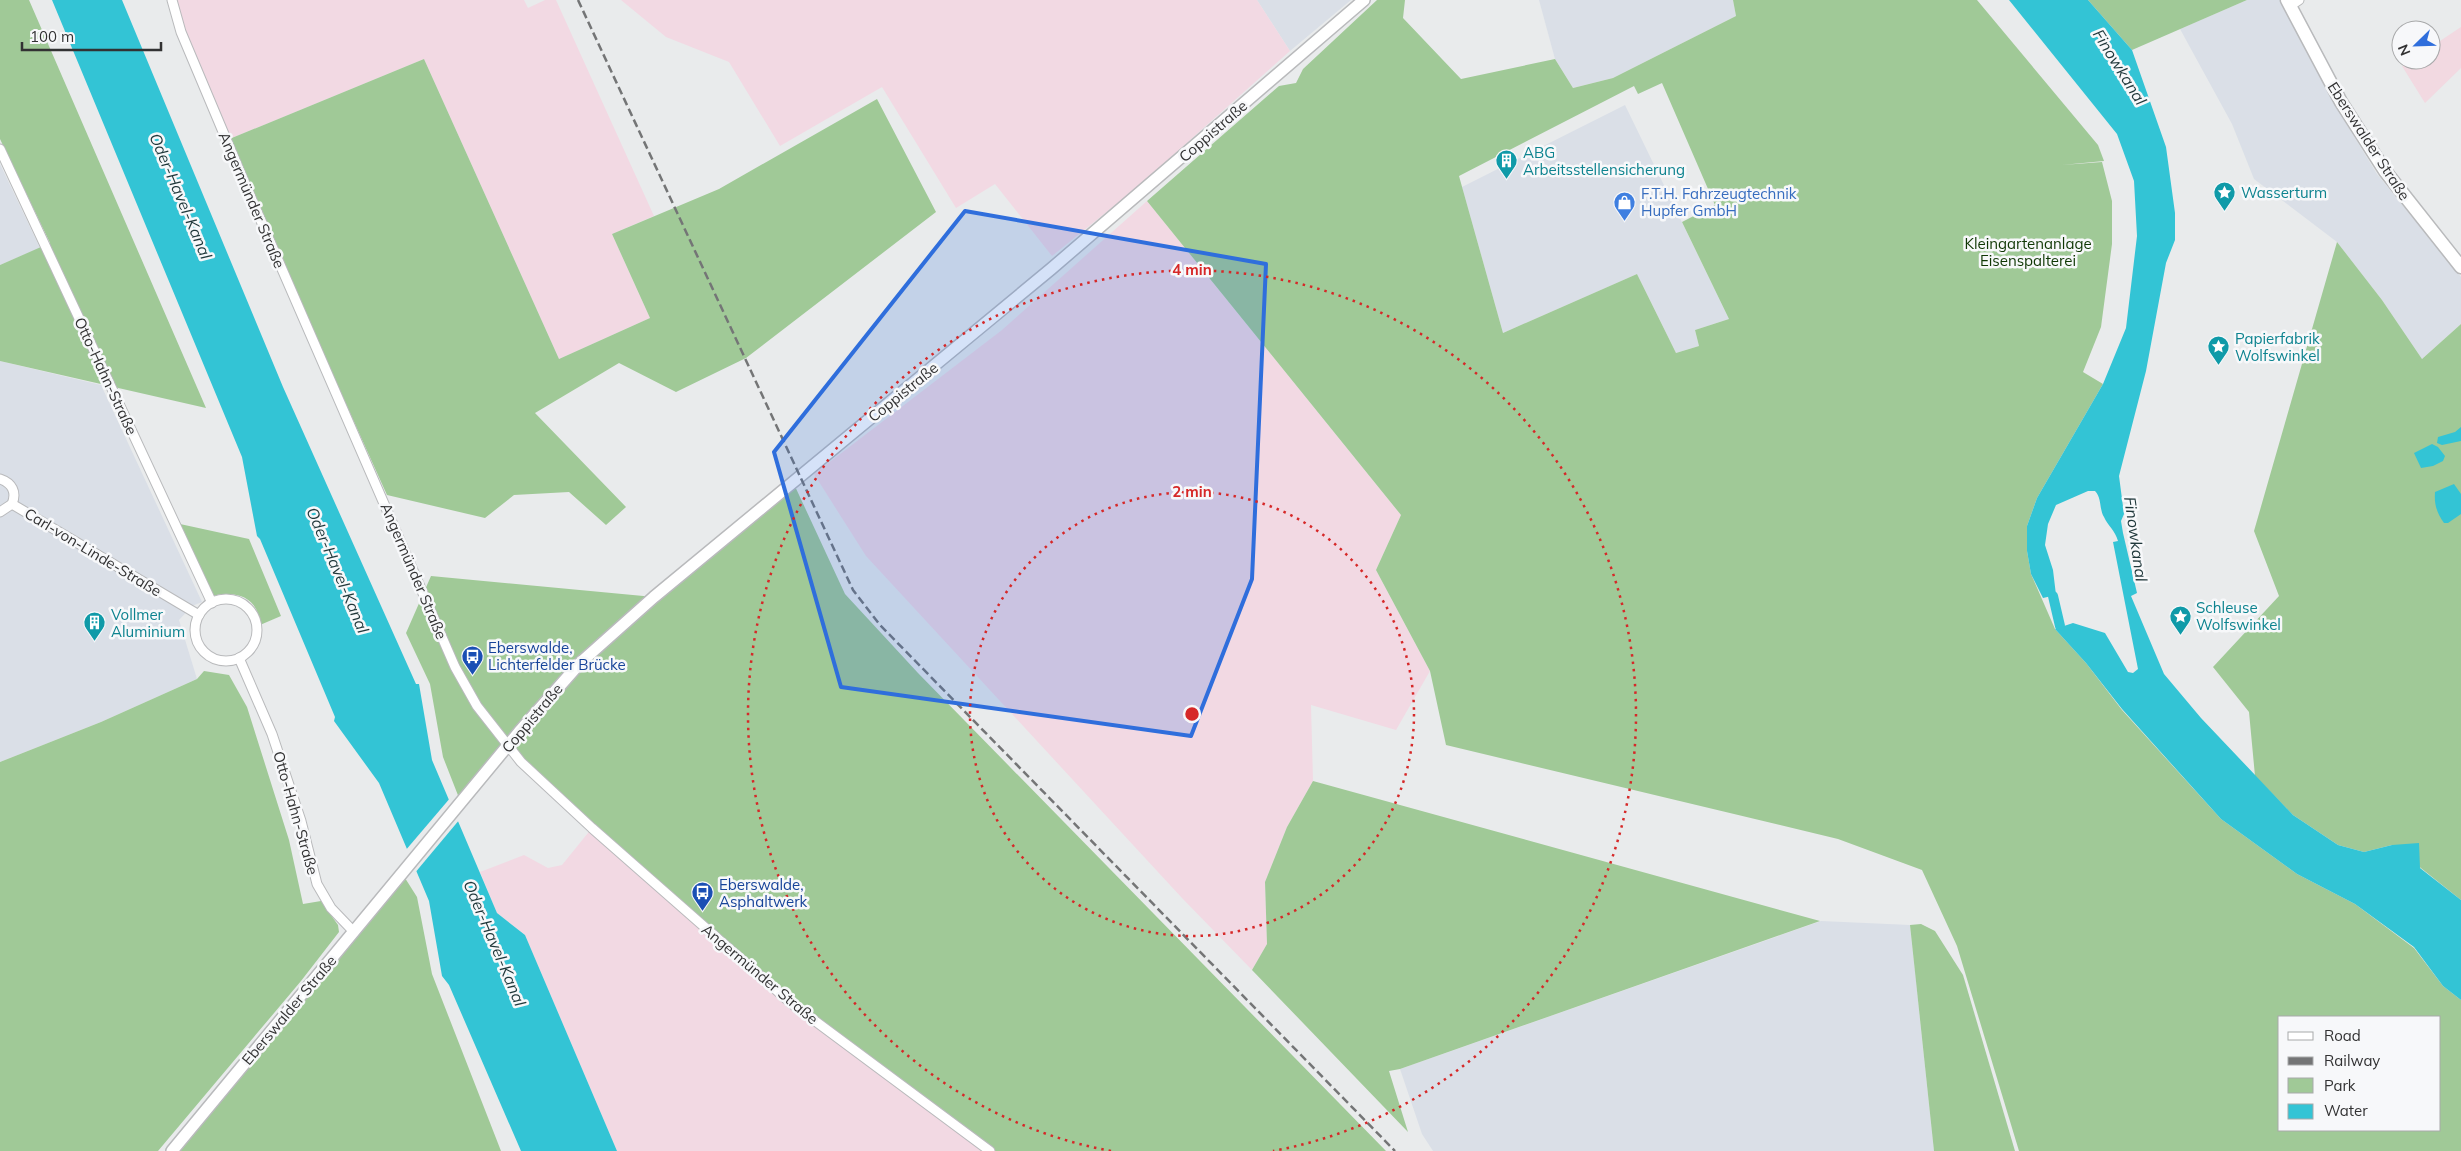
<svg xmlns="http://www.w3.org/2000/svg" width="2461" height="1151" font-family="Mulish,sans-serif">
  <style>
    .built { fill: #dadfe7 }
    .industrial { fill: #f2d9e3 }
    .education { fill: #f2d9e1 }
    .green { fill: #a0c997; fill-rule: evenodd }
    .water { fill: #33c4d5 }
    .pier { fill: #e9ebec }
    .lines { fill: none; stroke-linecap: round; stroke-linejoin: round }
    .canal { stroke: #33c4d5; stroke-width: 10 }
    .minor-casing { stroke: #b9babc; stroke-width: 11 }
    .secondary-casing { stroke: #b9babc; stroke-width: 14 }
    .primary-casing { stroke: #b9babc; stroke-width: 15 }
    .minor { stroke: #fff; stroke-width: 9 }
    .secondary { stroke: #fff; stroke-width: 11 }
    .primary { stroke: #fff; stroke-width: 12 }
    .rail { stroke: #747576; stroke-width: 2.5; stroke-dasharray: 8 4; stroke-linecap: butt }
    .marked { fill: #2f6edc; fill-opacity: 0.2; stroke: #2f6edc; stroke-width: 4; stroke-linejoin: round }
    .ring { fill: none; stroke: #d62828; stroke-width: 2.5; stroke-dasharray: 2.5 5 }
    .labels { text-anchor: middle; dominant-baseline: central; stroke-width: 5; stroke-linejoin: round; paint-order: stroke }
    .street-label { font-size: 15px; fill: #323233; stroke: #f7f8fa }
    .culture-label { font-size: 15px; fill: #0d838f; stroke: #f7f8fa; text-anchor: start }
    .shop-label { font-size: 15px; fill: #366cbe; stroke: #f7f8fa; text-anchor: start }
    .park-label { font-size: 15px; fill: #0f3704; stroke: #f7f8fa }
    .transit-label { font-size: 15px; fill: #164399; stroke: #f7f8fa; text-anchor: start }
    .water-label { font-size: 16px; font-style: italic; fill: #1f373a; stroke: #f7f8fa }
    .centre { fill: #d62828; stroke: #f7f8fa; stroke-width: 2.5 }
    .ring-label { font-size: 15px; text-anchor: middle; font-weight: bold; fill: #d62828; stroke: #f7f8fa; stroke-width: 5; stroke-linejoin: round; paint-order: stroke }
  </style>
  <rect width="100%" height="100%" fill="#e9ebec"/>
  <g class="built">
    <polygon points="1257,0 1351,0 1290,51"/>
    <polygon points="1539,0 1733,0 1736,16 1613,78 1573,88 1555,59"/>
    <polygon points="2247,0 2280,0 2347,125 2377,174 2461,277 2461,324 2422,359 2382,300 2337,242 2254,179 2232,124 2180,29"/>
    <polygon points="1625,105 1729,319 1695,330 1699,346 1676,353 1637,274 1503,333 1462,187"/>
    <polygon points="0,164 40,248 0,265"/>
    <polygon points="0,361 101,385 202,602 192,606 179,620 197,679 101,722 0,762"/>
    <polygon points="1821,921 1910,925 1934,1151 1433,1151 1422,1134 1400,1069"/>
  </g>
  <g class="industrial">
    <polygon points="172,0 524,0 528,8 545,0 556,0 654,216 612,234 650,318 559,359 424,59 227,140"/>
    <polygon points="621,0 1257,0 1290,51 1135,189 1052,256 995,184 956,208 882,87 780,146 729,62 666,37"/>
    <polygon points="1147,201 1401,515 1376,570 1430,671 1396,730 1311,705 1313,781 1287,827 1265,882 1267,944 1252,970 1182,898 866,556 814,474 1002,330"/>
    <polygon points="592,828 990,1151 617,1151 525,935 497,913 480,872 524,855 548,868 562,865"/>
  </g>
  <polygon class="education" points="2461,27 2461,68 2425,103 2402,66 2412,60 2431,60 2431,47"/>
  <g class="green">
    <polygon points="0,0 29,0 206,408 0,361 0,265 50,243 0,139"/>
    <path d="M1377,0H1405L1403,18L1461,79L1555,59L1573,88L1613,78L1736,16L1733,0H1977L2098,145L2104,161L2062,165L2102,162L2112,201V244L2101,327L2083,372L2103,384L2037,498L2027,526V551L2031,574L2055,629L2086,663L2122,710L2221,819L2297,874L2355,904L2414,948L2443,986L2461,1000V1151H2019L1957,946L1922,870L1838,839L1446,745L1430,671L1376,570L1401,515L1147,201L1279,86L1296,83L1303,69ZM1662,83L1715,205L1682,222L1729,319L1695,330L1699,346L1676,353L1637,274L1503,333L1459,176L1634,86L1638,94ZM2280,1017H2440V1130H2280Z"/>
    <polygon points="2088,0 2247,0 2132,50"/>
    <polygon points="424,59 559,359 650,318 612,234 719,189 877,99 936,212 746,358 676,392 619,363 535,413 626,507 606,525 569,492 514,495 485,518 387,495 227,140"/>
    <polygon points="2337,242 2382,300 2422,359 2461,324 2461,900 2392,845 2364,852 2338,845 2293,815 2255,776 2249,712 2213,667 2279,596 2254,531"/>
    <polygon points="793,482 845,594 918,673 1386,1151 990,1151 856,1053 592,828 508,746 461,803 443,757 430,684 406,633 431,576 654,597"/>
    <path d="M180,524L249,539L281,616L260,625C259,598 237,590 213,596Z"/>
    <polygon points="204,671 229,675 247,707 289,840 303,904 321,901 338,925 339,932 301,981 158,1151 0,1151 0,762 101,722 197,679"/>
    <polygon points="1313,781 1820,921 1400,1069 1389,1071 1408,1132 1252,970 1267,944 1265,882 1287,827"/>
    <polygon points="405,878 417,897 432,974 501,1151 178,1151"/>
    <polygon points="1921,924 1935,931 1963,975 2015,1151 1934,1151 1910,925"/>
  </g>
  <g class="water">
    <polygon points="52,0 122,0 283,387 416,684 419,684 432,760 497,913 525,935 617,1151 521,1151 449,985 442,976 429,901 379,783 334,721 335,717 260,539 257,536 242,457"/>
    <path d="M2009,0H2088L2132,50L2166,147L2175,213V240L2166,263L2146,371L2119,476L2124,514L2121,521L2123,533L2137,593L2131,596L2164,674L2201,718L2293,815L2338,845L2364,852L2392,845L2419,843L2420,868L2461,900V1000L2443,986L2414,947L2355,904L2297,874L2221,819L2122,709L2086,663L2055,629L2073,623L2105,633L2128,672L2133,673L2138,669L2113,542L2118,541C2115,530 2108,526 2104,517C2099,509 2102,498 2095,491H2088L2056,505L2048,524L2045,545L2053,570L2056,595L2043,598L2031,574L2027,551V526L2037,498L2103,384L2126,328L2137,236L2134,181L2117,134Z"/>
    <polygon points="2461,427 2461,441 2442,445 2437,443 2438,437 2455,432"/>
    <polygon points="2432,444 2438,447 2445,456 2443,461 2433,466 2421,468 2414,453"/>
    <path d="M2454,484L2461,494V514L2448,523H2444C2437,513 2434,505 2435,492Z"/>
  </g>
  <polygon class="pier" points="451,797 460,819 414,874 405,851"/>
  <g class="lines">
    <polyline class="canal" points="2053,596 2060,626"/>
    <defs>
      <g id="minor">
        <polyline points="172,0 181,32 245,184 455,667 477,706 521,762 592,828 791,1003 990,1151"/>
        <polyline points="2290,6 2299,0"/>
        <polyline points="0,149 212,603"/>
        <path d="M0,479C12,483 17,492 12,504L0,512"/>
        <polyline points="12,504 199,615"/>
        <circle cx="226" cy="630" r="31"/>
        <polyline points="239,658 272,734 301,821 317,884 331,908 354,932"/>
      </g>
      <polyline id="secondary" points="172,1151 519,732 580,663 654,597 1051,269 1364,0"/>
      <polyline id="primary" points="2287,0 2341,102 2385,171 2461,267"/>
    </defs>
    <use href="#minor" class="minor-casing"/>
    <use href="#secondary" class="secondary-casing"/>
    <use href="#primary" class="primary-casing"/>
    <use href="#minor" class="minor"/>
    <use href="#secondary" class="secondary"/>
    <use href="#primary" class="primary"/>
    <polyline class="rail" points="578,0 853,590 880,625 1395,1151"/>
  </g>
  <path class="marked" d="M965,211L1266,264L1252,579L1191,736L841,687L774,452Z"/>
  <g class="ring">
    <circle cx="1192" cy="714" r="222"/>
    <path d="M1111 1151A444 444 0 1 1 1273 1151"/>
  </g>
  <defs>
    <symbol id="building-pin" viewBox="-11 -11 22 30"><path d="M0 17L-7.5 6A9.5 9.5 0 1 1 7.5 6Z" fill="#0f9aa8" stroke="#f7f8fa"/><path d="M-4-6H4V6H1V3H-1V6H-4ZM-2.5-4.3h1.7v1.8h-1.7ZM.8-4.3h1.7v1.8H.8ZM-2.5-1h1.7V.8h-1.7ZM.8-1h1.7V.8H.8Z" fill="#fff"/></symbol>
    <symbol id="sight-pin" viewBox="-11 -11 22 30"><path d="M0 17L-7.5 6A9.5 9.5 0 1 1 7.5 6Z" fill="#0f9aa8" stroke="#f7f8fa"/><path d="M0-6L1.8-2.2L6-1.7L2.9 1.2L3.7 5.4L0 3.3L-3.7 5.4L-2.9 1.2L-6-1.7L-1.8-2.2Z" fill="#fff"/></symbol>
    <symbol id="shop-pin" viewBox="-11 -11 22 30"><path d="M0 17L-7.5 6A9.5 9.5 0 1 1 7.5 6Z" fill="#3f7fe0" stroke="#f7f8fa"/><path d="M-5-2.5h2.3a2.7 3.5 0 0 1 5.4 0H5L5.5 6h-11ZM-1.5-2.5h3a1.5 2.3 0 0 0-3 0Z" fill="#fff"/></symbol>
    <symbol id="bus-pin" viewBox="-11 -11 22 30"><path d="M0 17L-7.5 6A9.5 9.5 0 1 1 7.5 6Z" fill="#1a4fb4" stroke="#f7f8fa"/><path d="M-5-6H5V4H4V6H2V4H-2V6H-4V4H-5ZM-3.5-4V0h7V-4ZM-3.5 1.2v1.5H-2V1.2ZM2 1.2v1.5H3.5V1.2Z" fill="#fff"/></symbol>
  </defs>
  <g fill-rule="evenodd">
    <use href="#building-pin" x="1494" y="148" width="25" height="34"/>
    <use href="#sight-pin" x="2212" y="180" width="25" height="34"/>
    <use href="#shop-pin" x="1612" y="190" width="25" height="34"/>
    <use href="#sight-pin" x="2206" y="334" width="25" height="34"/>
    <use href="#sight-pin" x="2168" y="604" width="25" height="34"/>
    <use href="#building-pin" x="82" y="610" width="25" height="34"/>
    <use href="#bus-pin" x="460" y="644" width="25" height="34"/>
    <use href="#bus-pin" x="690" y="880" width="25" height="34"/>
  </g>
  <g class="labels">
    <g class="street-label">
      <text transform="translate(1213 131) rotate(-41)">Coppistraße</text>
      <text transform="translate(2369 141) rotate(57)">Eberswalder Straße</text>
      <text transform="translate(252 200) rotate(67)">Angermünder Straße</text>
      <text transform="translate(106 376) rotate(65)">Otto-Hahn-Straße</text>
      <text transform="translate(903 392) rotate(-39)">Coppistraße</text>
      <text transform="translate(93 552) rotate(31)">Carl-von-Linde-Straße</text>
      <text transform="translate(414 571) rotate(67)">Angermünder Straße</text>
      <text transform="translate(532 718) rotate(-50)">Coppistraße</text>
      <text transform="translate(296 813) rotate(74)">Otto-Hahn-Straße</text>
      <text transform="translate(760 974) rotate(40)">Angermünder Straße</text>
      <text transform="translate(289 1010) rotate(-50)">Eberswalder Straße</text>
    </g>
    <g class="culture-label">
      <text x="1523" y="152">ABG<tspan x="1523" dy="17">Arbeitsstellensicherung</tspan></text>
      <text x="2241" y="192">Wasserturm</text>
      <text x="2235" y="338">Papierfabrik<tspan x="2235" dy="17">Wolfswinkel</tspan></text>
      <text x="2196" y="607">Schleuse<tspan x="2196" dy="17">Wolfswinkel</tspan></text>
      <text x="111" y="614">Vollmer<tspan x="111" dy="17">Aluminium</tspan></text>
    </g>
    <g class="shop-label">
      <text x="1641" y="193">F.T.H. Fahrzeugtechnik<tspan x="1641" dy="17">Hupfer GmbH</tspan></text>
    </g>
    <g class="park-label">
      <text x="2028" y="243">Kleingartenanlage<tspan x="2028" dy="17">Eisenspalterei</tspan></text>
    </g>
    <g class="transit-label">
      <text x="488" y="647">Eberswalde,<tspan x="488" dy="17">Lichterfelder Brücke</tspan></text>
      <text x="719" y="884">Eberswalde,<tspan x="719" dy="17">Asphaltwerk</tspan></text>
    </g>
    <g class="water-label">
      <text transform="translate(2120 67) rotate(58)">Finowkanal</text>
      <text transform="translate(181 196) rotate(67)">Oder-Havel-Kanal</text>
      <text transform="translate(2136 539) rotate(82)">Finowkanal</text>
      <text transform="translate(338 570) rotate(67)">Oder-Havel-Kanal</text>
      <text transform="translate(495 943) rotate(67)">Oder-Havel-Kanal</text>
    </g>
  </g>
  <circle cx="1192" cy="714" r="8" class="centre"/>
  <g class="ring-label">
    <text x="1192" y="275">4 min</text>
    <text x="1192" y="497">2 min</text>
  </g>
  <rect x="2278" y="1016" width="162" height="115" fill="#f7f8fa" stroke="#a8a9aa"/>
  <rect x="2288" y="1032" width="25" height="8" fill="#ffffff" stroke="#a8a9aa"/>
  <text x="2324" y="1041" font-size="15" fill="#323233">Road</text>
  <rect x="2288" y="1057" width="25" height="8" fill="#747576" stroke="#a8a9aa"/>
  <text x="2324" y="1066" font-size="15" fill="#323233">Railway</text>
  <rect x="2288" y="1078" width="25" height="15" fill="#a0c997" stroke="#a8a9aa"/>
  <text x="2324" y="1091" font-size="15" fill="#323233">Park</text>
  <rect x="2288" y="1104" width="25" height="15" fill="#33c4d5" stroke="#a8a9aa"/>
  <text x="2324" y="1116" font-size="15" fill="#323233">Water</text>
  <g transform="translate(2416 45) rotate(247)"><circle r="24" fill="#f7f8fa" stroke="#a8a9aa"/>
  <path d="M0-4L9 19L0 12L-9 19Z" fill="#2f6edc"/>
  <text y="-8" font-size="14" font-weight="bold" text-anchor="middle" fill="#323233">N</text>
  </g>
  <path d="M22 42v8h139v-8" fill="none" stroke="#323233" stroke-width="2.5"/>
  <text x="30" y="42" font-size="15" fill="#323233" stroke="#f7f8fa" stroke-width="4" paint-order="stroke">100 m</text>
</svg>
